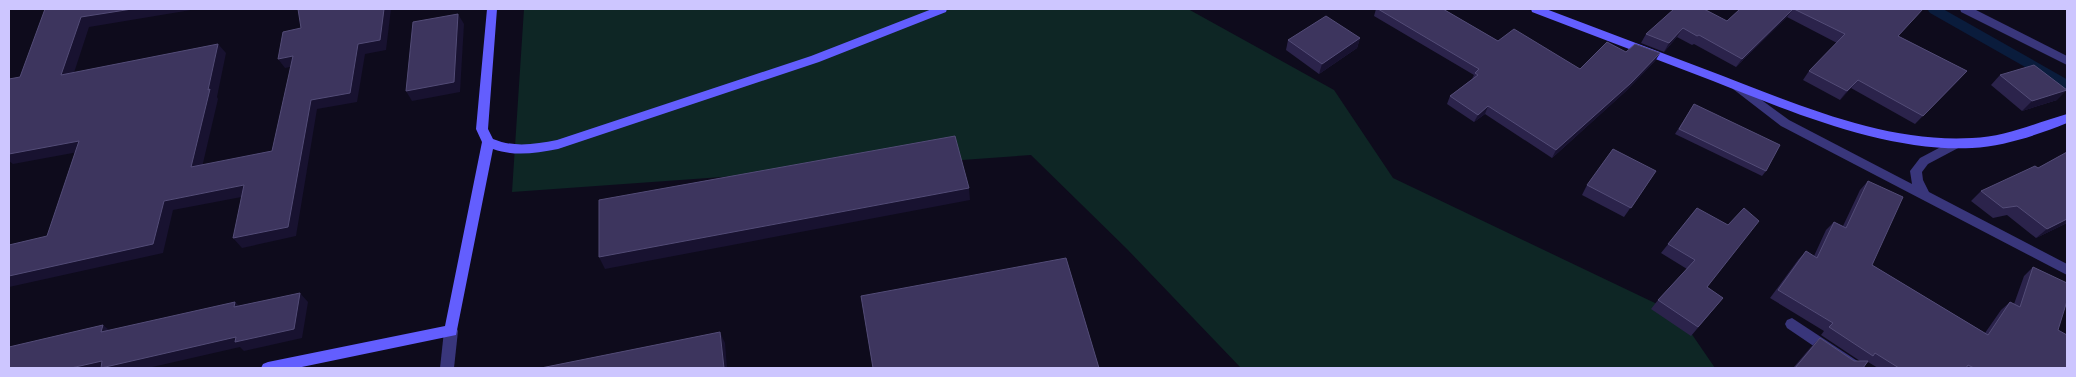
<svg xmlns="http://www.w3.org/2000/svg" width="2076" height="377" font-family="Helvetica,sans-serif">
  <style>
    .green { fill: #0e2625 }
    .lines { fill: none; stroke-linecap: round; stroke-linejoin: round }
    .stream { stroke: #0a1c3c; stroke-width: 10 }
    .lane { fill: #39367b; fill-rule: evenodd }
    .street { fill: #39367b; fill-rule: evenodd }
    .secondary { fill: #635efe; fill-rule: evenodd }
    .wall { fill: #2b234b }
    .shaded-wall { fill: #181230 }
    .building { fill: #3d355e; stroke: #534c77 }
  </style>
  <rect width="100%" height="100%" fill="#0e0b1c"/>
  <polygon class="green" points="524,9 1188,9 1334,90 1393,178 1678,314 1715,368 1241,368 1127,249 1031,155 512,192"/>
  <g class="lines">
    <polyline class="stream" points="1933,9 2067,85"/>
    <polygon class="lane" points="451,325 456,327 458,331 454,368 440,368 444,331 446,327"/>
    <g class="street">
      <polygon points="1960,9 1974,9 2067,56 2067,65 1961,12"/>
      <polygon points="1737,82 1789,120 1912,184 1910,171 1920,158 1954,140 1962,140 1964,143 1962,146 1928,164 1922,172 1923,180 1929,192 2067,264 2067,275 1781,126 1733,89 1731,86 1733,83"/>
      <polygon points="1792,318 1862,364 1864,368 1846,368 1787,328 1785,324 1787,320"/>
    </g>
    <g class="secondary">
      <path d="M487,9H497L488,129L493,139C515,148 535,144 557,140L811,56L932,9H947L946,12L819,62L558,149C535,153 516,157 493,149L456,335L297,368H261L263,364L268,362L445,326L482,142L476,129Z"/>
      <path d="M1531,9H1546C1605,31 1664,54 1723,76C1801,106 1887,143 1972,138C2006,137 2035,123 2067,114V123C2037,135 2005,146 1972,148C1885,152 1792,112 1713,81C1653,58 1592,35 1532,12Z"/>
    </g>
  </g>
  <g class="wall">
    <polygon points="1376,9 1443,9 1498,41 1580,69 1626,52 1660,53 1655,61 1626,91 1552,158 1485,114 1474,122 1447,104 1450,96 1472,79 1474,75 1374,16"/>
    <polygon points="1740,9 1923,9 1898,36 1967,71 1915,124 1851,88 1840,100 1803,80 1809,71 1837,43 1787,17 1736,67 1694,44 1692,45 1677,37 1664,52 1641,43 1646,34 1727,21"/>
    <polygon points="1360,38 1357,48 1319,74 1286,50 1288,40"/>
    <polygon points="2000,75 2057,100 2022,111 1991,85"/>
    <polygon points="1694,104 1766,171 1762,176 1675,134"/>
    <polygon points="1656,171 1624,217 1582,195 1587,185"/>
    <polygon points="1868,181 1872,265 1985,333 2001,310 2010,302 2014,304 2024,276 2033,267 2058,330 2067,368 1878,368 1868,362 1863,368 1793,368 1811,347 1820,338 1854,361 1860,361 1821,335 1824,331 1770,298 1798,260 1806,251 1814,256 1826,230 1834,222 1843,226 1860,190"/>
    <polygon points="1981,191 2067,223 2036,238 2007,215 1993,218 1971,201"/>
    <polygon points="1697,208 1707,287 1723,298 1691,336 1651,309 1658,300 1687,269 1661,253"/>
  </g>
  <g class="shaded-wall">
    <polygon points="132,9 197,9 89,27 70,85 61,75 81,17"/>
    <polygon points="384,9 391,9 386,50 365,54 357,102 317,109 296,236 242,248 233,238 311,100"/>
    <polygon points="1793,9 1787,17 1736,67 1742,59"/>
    <polygon points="458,14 464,24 460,92 412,101 406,91"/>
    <polygon points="1683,28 1677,37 1664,52 1669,43"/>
    <polygon points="1360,38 1357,48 1319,74 1322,64"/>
    <polygon points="218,44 226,53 217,97 218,99 200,176 191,167"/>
    <polygon points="1660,53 1655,61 1626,91 1552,158 1556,150"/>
    <polygon points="293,56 300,65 285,68 278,59"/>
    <polygon points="1967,71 1959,80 1915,124 1923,116"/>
    <polygon points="1858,80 1851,88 1840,100 1847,91"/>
    <polygon points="2067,90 2057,100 2022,111 2032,101"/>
    <polygon points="1488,106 1485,114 1474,122 1478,115"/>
    <polygon points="79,141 89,150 13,164 9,161 9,152"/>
    <polygon points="244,185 252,195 173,210 163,253 9,287 9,276 164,201"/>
    <polygon points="969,188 970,200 605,269 599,257"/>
    <polygon points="2067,219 2067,223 2036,238 2047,229"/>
    <polygon points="300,293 308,302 302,338 244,351 240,347 148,368 71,368"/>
    <polygon points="235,302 244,311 234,307"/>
    <polygon points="103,325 114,334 101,332"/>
    <polygon points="720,332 725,343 727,368 724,368"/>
  </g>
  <g class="building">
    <polygon points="45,9 132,9 81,17 61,75 218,44 208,90 210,89 191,167 272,151 293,56 278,59 283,32 301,28 298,9 384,9 380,40 358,44 350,93 311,100 288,227 233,238 244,185 164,201 153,244 9,276 9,245 47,236 79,141 9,154 9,79 20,77"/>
    <polygon points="1378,9 1443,9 1498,41 1514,29 1580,69 1607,42 1626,52 1635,44 1660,53 1631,83 1556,150 1488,106 1478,115 1450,96 1478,75 1475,73 1479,69"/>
    <polygon points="1674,9 1704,9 1727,21 1740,9 1793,9 1742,59 1699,35 1697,36 1683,28 1669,43 1646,34"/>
    <polygon points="1794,9 1923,9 1898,36 1967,71 1923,116 1858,80 1847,91 1809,71 1845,34"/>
    <polygon points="458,14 454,82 406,91 413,22"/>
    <polygon points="1326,16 1360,38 1322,64 1288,40"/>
    <polygon points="2034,65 2067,90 2032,101 2000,75"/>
    <polygon points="1694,104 1780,145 1766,171 1679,129"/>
    <polygon points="955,136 969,188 599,257 599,200"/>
    <polygon points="1613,149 1656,171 1631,208 1587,185"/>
    <polygon points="2067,152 2067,219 2047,229 2017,206 2003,208 1981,191 2035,166 2038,168"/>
    <polygon points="1868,181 1903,197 1872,265 1988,335 2010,302 2020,307 2033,267 2067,283 2067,301 2058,330 2067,335 2067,368 1974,368 1968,365 1966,368 1899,368 1875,353 1873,356 1829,327 1833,323 1778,290 1806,251 1817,258 1834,222 1846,228"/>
    <polygon points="1697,208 1728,225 1744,208 1759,221 1707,287 1723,298 1698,327 1658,300 1695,260 1668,244"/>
    <polygon points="1066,258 1099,368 873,368 861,296"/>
    <polygon points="300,293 294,329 235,342 236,337 101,368 102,361 71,368 9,368 9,347 103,325 101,332 235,302 234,307"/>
    <polygon points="720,332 724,368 541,368"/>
    <polygon points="1820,338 1854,361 1868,361 1863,368 1795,368"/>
  </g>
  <rect width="2076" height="377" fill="none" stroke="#cdc6ff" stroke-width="20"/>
</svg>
